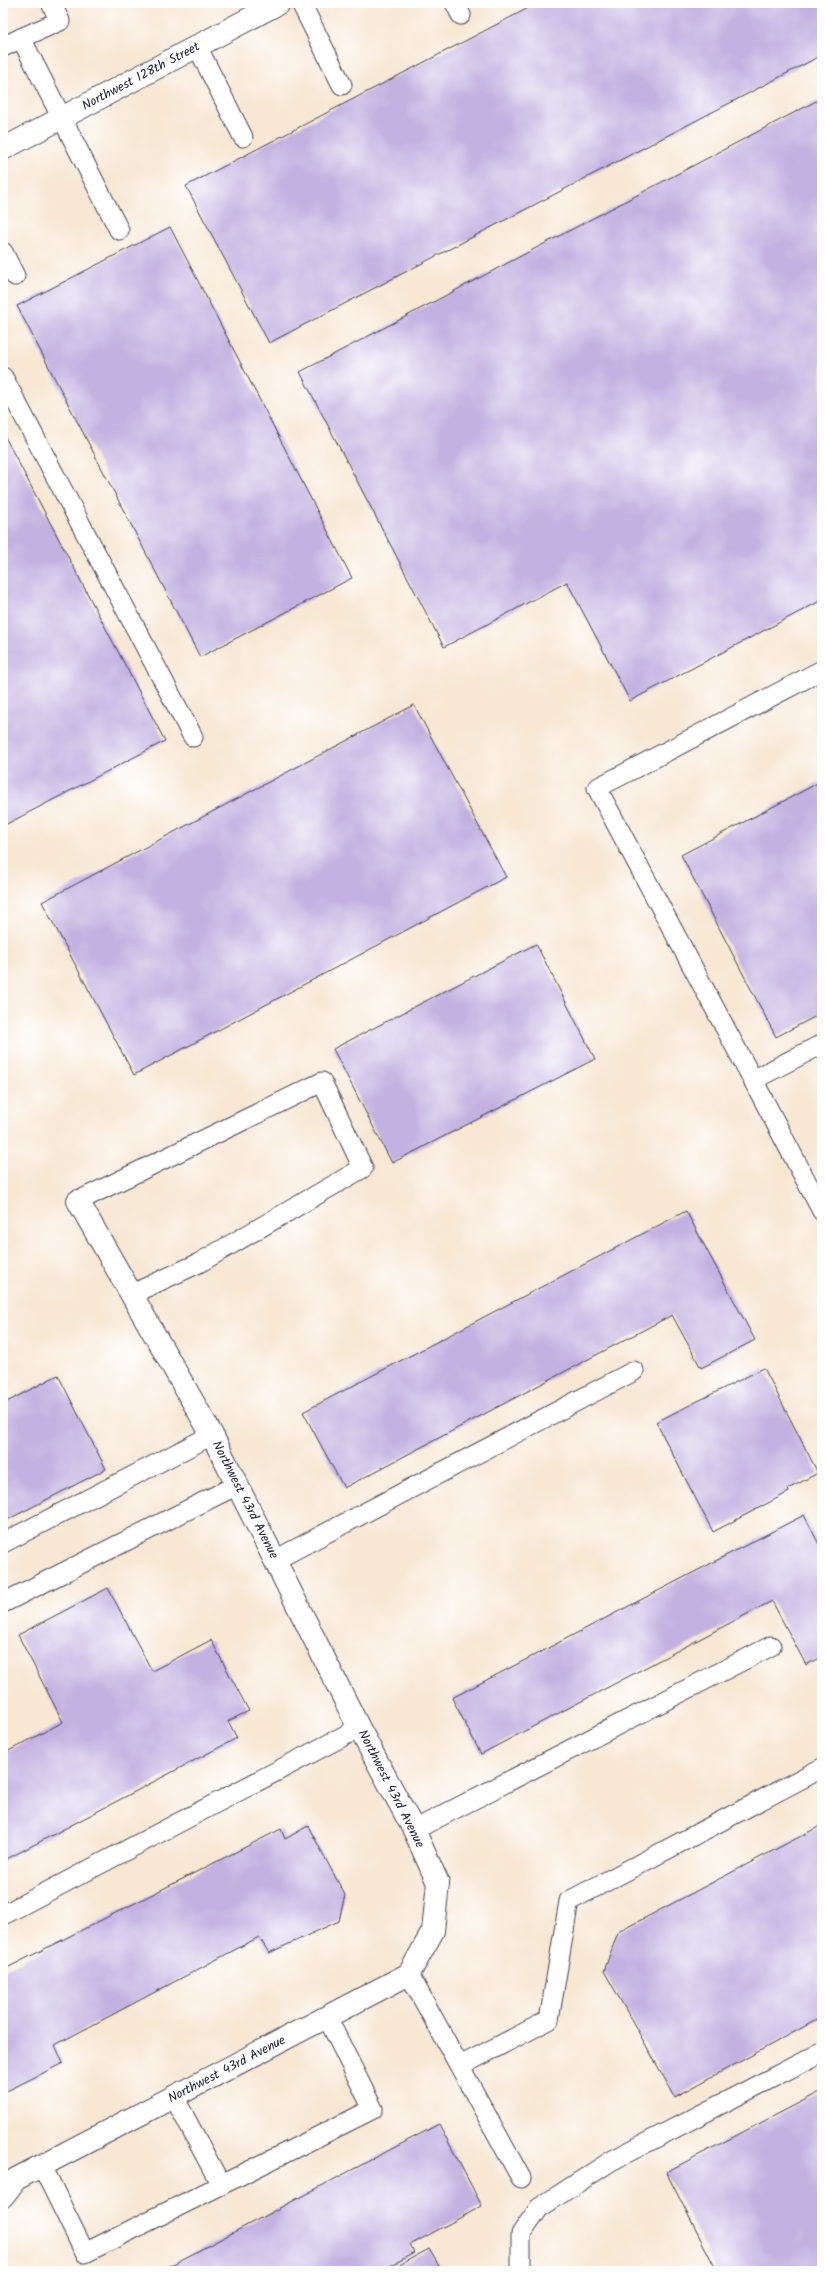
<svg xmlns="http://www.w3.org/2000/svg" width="825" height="2274" font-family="Kalam,sans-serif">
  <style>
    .building { fill: #c3b2e1 }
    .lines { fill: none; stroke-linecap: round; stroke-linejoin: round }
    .service-casing { stroke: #424052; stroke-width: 21 }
    .minor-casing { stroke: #424052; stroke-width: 24 }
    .service { stroke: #fff; stroke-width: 19 }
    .minor { stroke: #fff; stroke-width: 22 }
    .labels { text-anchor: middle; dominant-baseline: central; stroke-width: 3; stroke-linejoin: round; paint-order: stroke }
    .street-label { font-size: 13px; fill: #22223b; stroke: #fff }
  </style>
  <rect width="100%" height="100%" fill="#fff"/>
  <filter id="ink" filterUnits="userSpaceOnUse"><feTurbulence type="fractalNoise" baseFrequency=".025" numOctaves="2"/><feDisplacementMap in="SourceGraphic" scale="8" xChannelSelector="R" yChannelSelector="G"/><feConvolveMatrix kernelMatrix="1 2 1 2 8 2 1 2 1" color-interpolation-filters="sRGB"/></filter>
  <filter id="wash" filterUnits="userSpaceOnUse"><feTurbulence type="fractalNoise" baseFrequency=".012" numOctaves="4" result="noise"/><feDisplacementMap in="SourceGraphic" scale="16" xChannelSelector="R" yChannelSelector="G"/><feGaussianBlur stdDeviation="0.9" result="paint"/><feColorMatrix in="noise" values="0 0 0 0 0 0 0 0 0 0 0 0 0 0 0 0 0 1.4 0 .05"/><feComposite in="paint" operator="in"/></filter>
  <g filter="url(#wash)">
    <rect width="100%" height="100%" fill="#f7e7d3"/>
    <g id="blocks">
      <g class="building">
        <polygon points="538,3 820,3 822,7 822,55 269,343 186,186"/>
        <polygon points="822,98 822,600 630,701 567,582 444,647 300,372"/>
        <polygon points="170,227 352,578 200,657 17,306"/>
        <polygon points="3,433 165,741 3,826"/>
        <polygon points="414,705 506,877 134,1075 42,902"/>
        <polygon points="822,781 822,1013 776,1037 681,855"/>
        <polygon points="536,944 595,1059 392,1163 333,1049"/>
        <polygon points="686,1211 755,1340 701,1368 672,1315 344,1488 303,1412"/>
        <polygon points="764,1368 818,1473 788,1489 789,1492 713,1532 656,1422"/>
        <polygon points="58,1375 106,1469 3,1522 3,1404"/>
        <polygon points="804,1515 822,1550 822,1657 806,1665 772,1601 481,1754 452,1698"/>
        <polygon points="108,1588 152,1671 211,1640 249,1711 228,1721 237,1738 3,1861 3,1754 63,1722 18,1635"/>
        <polygon points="822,1825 822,2017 675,2097 604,1971 618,1932"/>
        <polygon points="308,1826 345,1895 339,1921 269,1953 259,1937 55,2045 63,2063 3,2093 3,1970 281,1829 285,1839"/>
        <polygon points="822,2091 822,2271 717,2271 666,2172"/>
        <polygon points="439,2124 482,2206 410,2245 414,2253 381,2271 160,2271"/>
        <polygon points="429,2249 442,2271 388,2271"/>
      </g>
    </g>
  </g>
  <g filter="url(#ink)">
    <use href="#blocks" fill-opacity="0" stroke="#424052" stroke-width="1"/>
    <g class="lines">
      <defs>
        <g id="service">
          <polyline points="301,3 342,85"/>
          <polyline points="455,3 461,15"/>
          <polyline points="21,38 60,21 51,3"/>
          <polyline points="197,46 243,137"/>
          <polyline points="3,47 21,38 119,230"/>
          <polyline points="3,252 15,276"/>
          <polyline points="3,377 193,737"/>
          <polyline points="822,1044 753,1080 822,1211"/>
          <polyline points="753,1080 597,788 822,670"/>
          <polyline points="78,1201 322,1082 363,1168 199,1263 132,1294"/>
          <polyline points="3,1543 212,1435"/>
          <polyline points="275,1560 634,1371"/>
          <polyline points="3,1603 237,1485"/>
          <polyline points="414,1830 771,1646"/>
          <polyline points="3,1915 359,1728"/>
          <polyline points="409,1974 521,2178"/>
          <polyline points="460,2066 549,2020 569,1901 822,1768"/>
          <polyline points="174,2097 221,2185"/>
          <polyline points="42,2166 85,2253 373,2109 327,2017"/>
          <polyline points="521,2271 521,2234 539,2208 611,2161 822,2052"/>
        </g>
        <g id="minor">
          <path id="s1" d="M3,149L279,3"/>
          <path id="s2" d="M3,2196L16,2179L409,1974L433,1931L438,1883L414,1830L359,1728L212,1435L78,1201"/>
        </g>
      </defs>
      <use href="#service" class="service-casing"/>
      <use href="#minor" class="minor-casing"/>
      <use href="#service" class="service"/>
      <use href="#minor" class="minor"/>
    </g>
  </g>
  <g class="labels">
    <g class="street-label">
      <text stroke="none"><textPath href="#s1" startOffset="156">Northwest 128th Street</textPath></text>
      <text transform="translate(245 1500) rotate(63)">Northwest 43rd Avenue</text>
      <text transform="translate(391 1789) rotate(63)">Northwest 43rd Avenue</text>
      <text stroke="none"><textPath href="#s2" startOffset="259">Northwest 43rd Avenue</textPath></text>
    </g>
  </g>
  <rect width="825" height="2274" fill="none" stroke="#fff" stroke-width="16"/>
</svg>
